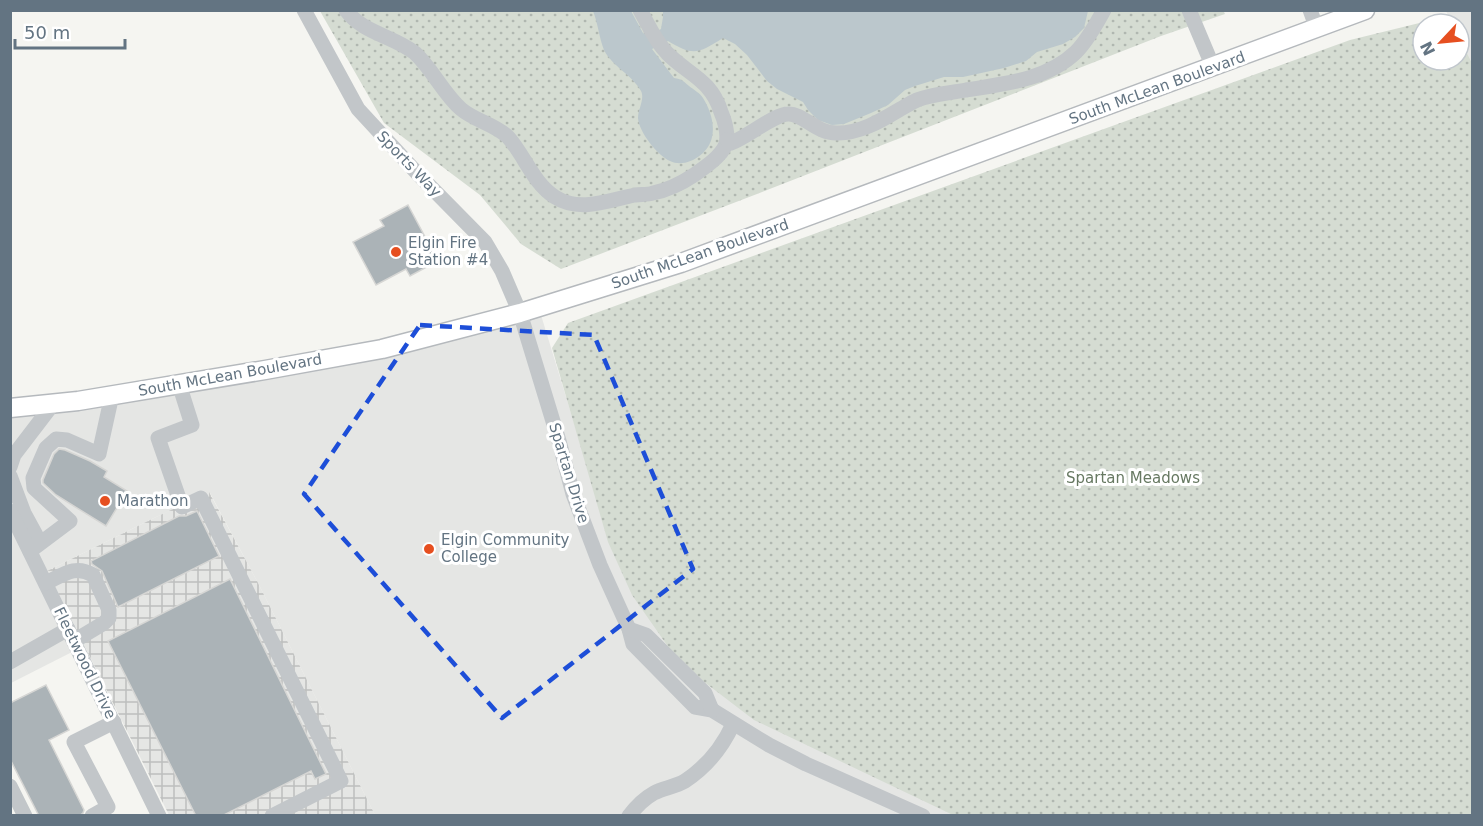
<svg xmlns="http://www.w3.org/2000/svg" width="1483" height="826" font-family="'DejaVu Sans',sans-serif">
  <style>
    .built { fill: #e5e6e4 }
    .industrial { fill: url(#industrial-grid) }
    .grass { fill: url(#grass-dots) }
    .water { fill: #bbc7cc }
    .building { fill: #abb3b7; stroke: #d6d6d4; stroke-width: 1.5 }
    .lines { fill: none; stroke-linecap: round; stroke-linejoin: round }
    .major-casing { stroke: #b5b9bd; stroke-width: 21 }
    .minor { stroke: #c2c6c9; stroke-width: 15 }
    .major { stroke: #fff; stroke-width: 18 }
    .marked { fill: none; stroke: #1d4ed8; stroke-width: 4.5; stroke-dasharray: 12 8; stroke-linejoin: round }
    .poi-dot { fill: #e64f20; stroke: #fff; stroke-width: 2 }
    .labels { text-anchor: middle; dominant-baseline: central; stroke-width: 6; stroke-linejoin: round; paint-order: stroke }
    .street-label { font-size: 15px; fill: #637482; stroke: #fff }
    .poi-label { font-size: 15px; fill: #637482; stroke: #fff; text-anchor: start }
    .park-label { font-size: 15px; fill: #677962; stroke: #fff }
  </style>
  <defs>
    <pattern id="industrial-grid" width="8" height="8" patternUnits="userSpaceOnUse" patternTransform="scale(1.5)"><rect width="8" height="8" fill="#e5e6e4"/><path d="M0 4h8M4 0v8" fill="none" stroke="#bdbfbe"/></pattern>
    <pattern id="grass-dots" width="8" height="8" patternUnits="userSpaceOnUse" patternTransform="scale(1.5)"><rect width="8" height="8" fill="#d5dcd2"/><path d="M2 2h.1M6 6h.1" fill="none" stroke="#b0b7b0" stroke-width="1.8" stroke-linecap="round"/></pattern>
  </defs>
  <rect width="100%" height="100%" fill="#f5f5f1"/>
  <g class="built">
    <polygon points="1446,11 1472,11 1472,63 1459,37 1459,24 1452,24"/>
    <polygon points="541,315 603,518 966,815 375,815 257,581 210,493 154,518 47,571 11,498 11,411"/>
    <polygon points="10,518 76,650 11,683 10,683"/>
  </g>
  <polygon class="industrial" points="209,492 257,581 375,815 169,815 47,571 154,518"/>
  <g class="grass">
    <polygon points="1223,10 1225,14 1161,36 757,194 561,269 521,244 480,195 384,123 320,11"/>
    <polygon points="1448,16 1452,24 1423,24 1423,60 1459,60 1459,37 1472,63 1472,815 953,815 754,720 703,681 669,648 632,595 608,542 552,348 568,323 1350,40"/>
  </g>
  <path class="water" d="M593,11H631L643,33L648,36L661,29L663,17V11H1088L1084,28L1075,37L1063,44L1037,52L1026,61L1004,68L963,77H944L915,86L905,90L888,105L871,113L844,124L832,125L818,120L808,110L803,102L777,89L767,81L747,55L735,44L723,38C699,53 694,57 668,41L652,49L674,78C682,79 683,81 689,86C694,90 700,93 703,98C710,109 715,124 712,137C709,154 686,169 670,161C657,155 639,132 638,118C638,109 645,99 641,91C632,75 612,66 604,50C599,38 598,23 593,11Z"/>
  <g class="building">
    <polygon points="408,205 438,261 410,276 406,269 376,285 353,242 384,226 380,220"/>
    <polygon points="59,449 65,450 90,461 107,471 104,477 127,491 106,526 56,495 43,483 43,480 54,454"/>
    <polygon points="197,511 219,556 118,607 102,571 92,564 91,561 179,516 186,516"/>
    <polygon points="230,579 326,774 315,779 311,771 222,816 196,816 108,641"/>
    <polygon points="46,685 69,730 49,740 84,810 83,813 79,816 39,816 10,759 10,703"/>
  </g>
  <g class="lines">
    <defs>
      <polyline id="major" points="10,408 78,401 265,370 382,349 520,313 681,263 1365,10"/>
    </defs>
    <use href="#major" class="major-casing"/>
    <g class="minor">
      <polyline points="304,10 358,109 417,173 485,242 502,271 520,313 559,441 573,494 600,565 629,629 633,644 695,707 712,710 769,745 806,764 923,816"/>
      <path d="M346,10C362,33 394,36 415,53C433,70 443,93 461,109C475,121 495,124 508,137C525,156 533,183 555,197C580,213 609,200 635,195C641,194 647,195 653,193C668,190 682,183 694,175C705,167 726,154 727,139C727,131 724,119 721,112C711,79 687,74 667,53C655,41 648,24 640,10"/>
      <polyline points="1189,10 1213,67"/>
      <polyline points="1310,10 1317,29"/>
      <path d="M727,140L731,143C747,137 775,114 788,114C803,113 816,134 838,133C859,133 879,122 897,111C903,108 910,103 917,100C932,94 950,93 966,90C1004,84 1047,80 1076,52C1088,40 1096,24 1104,10"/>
      <polyline points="179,384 192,425 158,438 182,507 201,498 341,781 272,816"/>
      <polyline points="10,467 14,455 53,404"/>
      <polyline points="10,476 24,513 36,535 30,551"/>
      <polyline points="10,511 159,816"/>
      <polyline points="30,551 70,521 34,488 33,478 46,448 56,439 67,440 99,454 112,395"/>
      <path d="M46,583C63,575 75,564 93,575L109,610V618L104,623L74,641"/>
      <polyline points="629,629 646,635 705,693 712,710"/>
      <polyline points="10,662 68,629"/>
      <polyline points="10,786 25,816"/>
      <polyline points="92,816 108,807 74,742 114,722"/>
      <path d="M629,816C635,808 645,798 654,793C663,788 675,787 685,781C706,767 723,746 733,724"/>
    </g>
    <use href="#major" class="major"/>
  </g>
  <path class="marked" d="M420,325L594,335L693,569L502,718L304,494Z"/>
  <g class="poi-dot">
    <circle cx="396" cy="252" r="6"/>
    <circle cx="105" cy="501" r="6"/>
    <circle cx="429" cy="549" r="6"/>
  </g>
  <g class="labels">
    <g class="street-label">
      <text transform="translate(1157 88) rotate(-20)">South McLean Boulevard</text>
      <text transform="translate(409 164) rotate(46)">Sports Way</text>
      <text transform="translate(700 254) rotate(-19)">South McLean Boulevard</text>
      <text transform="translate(230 375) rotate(-10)">South McLean Boulevard</text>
      <text transform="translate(569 473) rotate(73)">Spartan Drive</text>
      <text transform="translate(85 663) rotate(64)">Fleetwood Drive</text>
    </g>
    <g class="poi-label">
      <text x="408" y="243">Elgin Fire<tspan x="408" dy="17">Station #4</tspan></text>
      <text x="117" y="501">Marathon</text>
      <text x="441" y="540">Elgin Community<tspan x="441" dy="17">College</tspan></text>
    </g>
    <g class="park-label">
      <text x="1133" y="478">Spartan Meadows</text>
    </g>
  </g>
  <rect width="1483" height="826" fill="none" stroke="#637482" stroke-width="24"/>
  <g transform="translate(1441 42) rotate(244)"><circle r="28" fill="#ffffff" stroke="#c1c7cd" stroke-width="1.5"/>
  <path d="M0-4.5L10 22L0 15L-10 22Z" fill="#e64f20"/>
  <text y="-9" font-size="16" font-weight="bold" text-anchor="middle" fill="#637482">N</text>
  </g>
  <path d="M15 39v9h110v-9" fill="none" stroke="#637482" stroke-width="3"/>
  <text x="24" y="39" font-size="18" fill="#637482" stroke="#ffffff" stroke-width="4.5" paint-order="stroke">50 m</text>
</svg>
